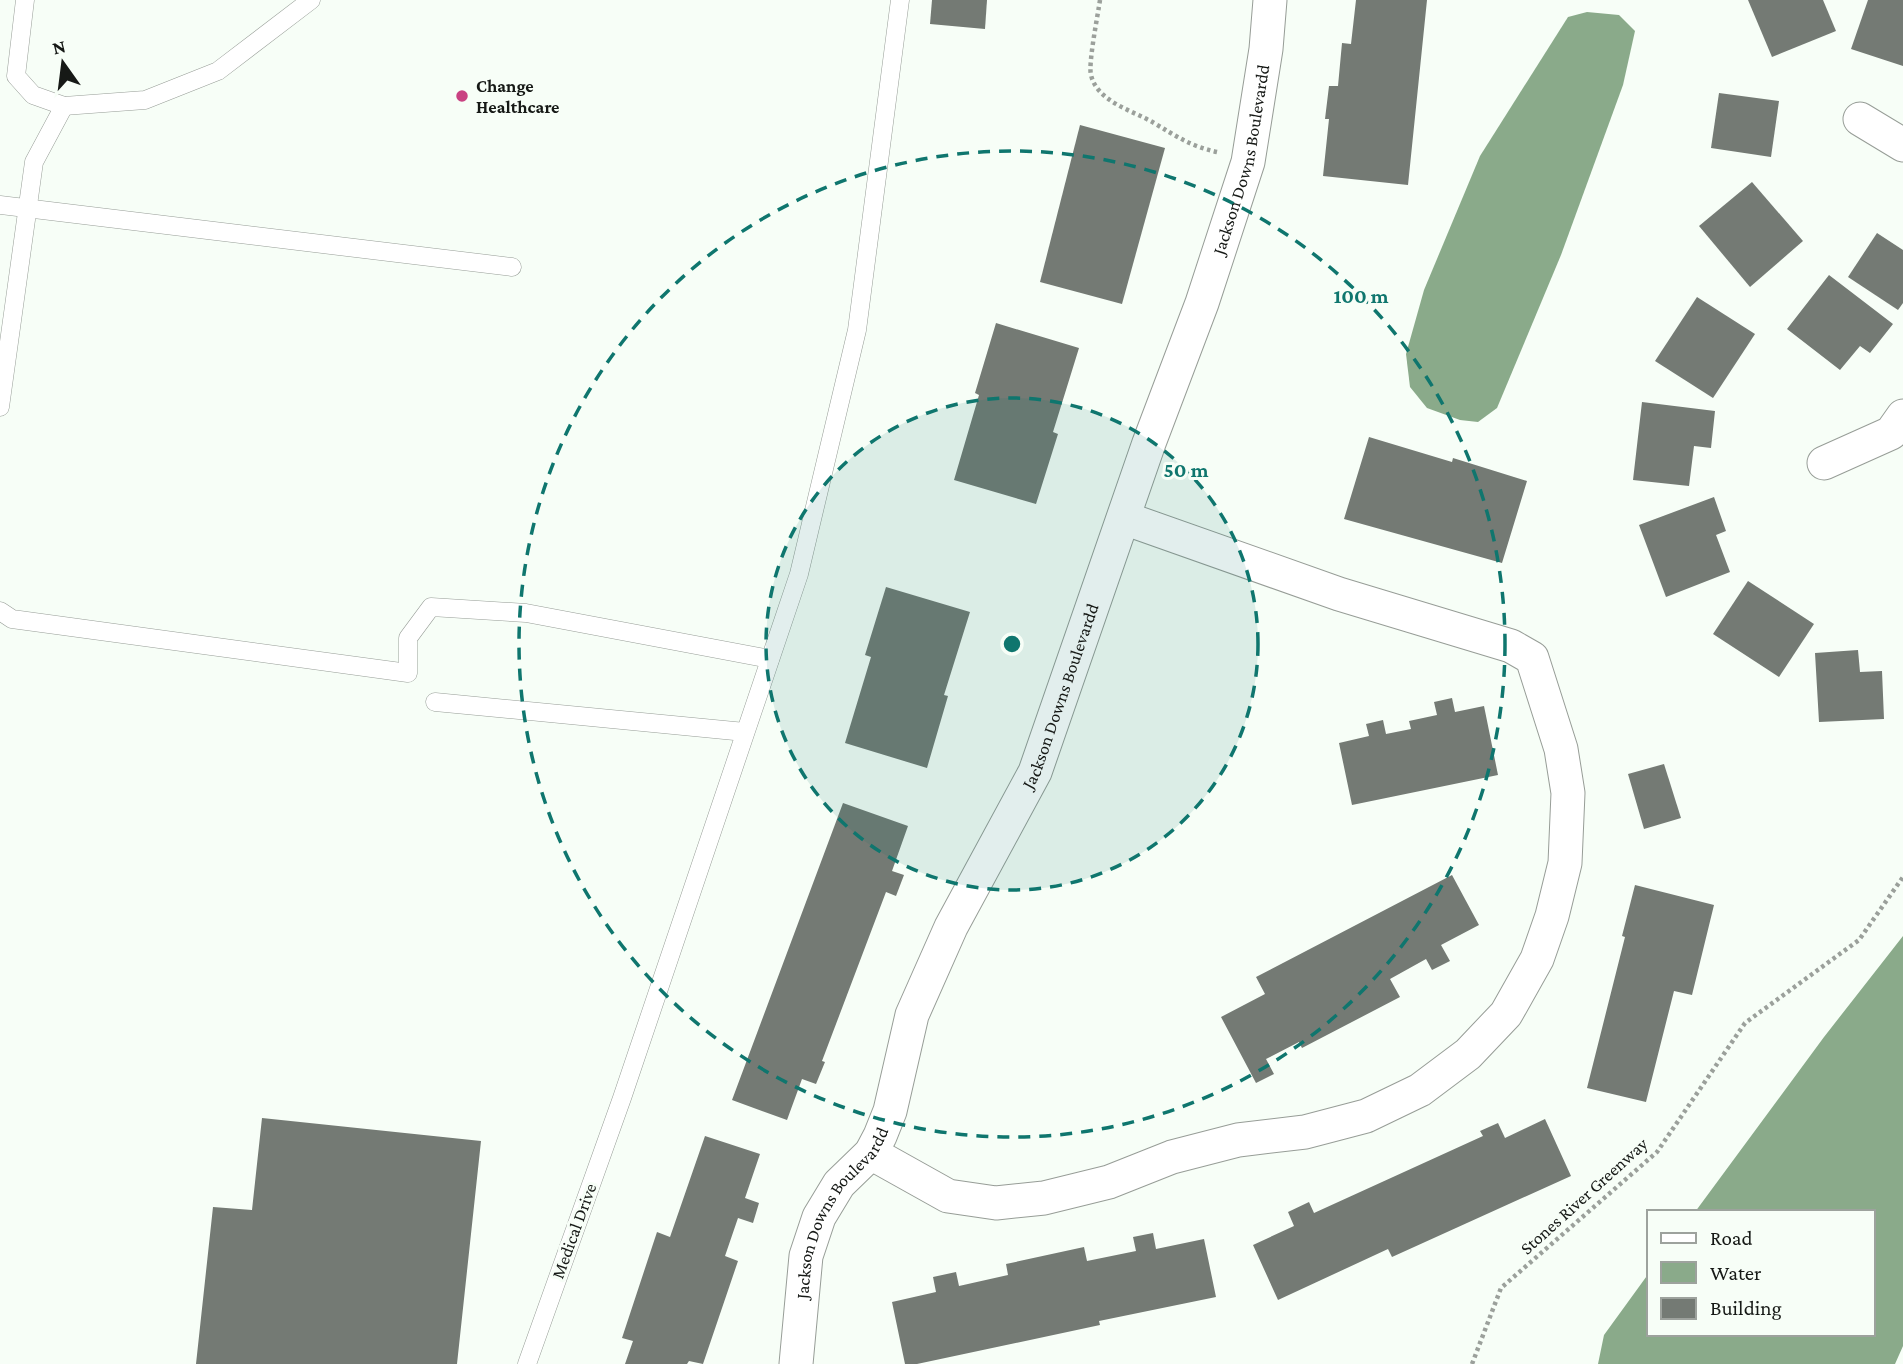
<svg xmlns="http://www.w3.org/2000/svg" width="1903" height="1364" font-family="'Crimson Pro',serif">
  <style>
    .water { fill: #8aaa8a }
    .building { fill: #747a74 }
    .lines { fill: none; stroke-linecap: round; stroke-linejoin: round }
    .service-casing { stroke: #979d97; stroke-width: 19 }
    .minor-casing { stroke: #979d97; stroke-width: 35 }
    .path { stroke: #9ba09b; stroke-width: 4.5; stroke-dasharray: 3.5 3.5; stroke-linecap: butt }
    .service { stroke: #fff; stroke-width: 18 }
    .minor { stroke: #fff; stroke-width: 33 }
    .ring { fill: none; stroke: #0f766e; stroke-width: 3.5; stroke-dasharray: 12 9 }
    .poi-dot { fill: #c94282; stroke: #f7fef7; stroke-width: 2.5 }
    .labels { text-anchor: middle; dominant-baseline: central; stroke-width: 6; stroke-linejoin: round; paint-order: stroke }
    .poi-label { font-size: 18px; font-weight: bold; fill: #161916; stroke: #f7fef7; text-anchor: start }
    .street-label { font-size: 18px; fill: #161916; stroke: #f7fef7 }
    .centre { fill: #0f766e; stroke: #f7fef7; stroke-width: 3.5 }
    .ring-label { font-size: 21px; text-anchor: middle; font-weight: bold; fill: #0f766e; stroke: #f7fef7; stroke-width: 6; stroke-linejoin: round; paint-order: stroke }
  </style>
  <rect width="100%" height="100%" fill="#f7fef7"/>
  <g class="water">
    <polygon points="1587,12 1619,15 1635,31 1623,85 1561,255 1497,408 1478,422 1460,420 1427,408 1410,387 1406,354 1424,290 1480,156 1568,17"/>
    <polygon points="1903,936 1903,1346 1895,1364 1598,1364 1604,1335 1649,1273 1649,1334 1873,1334 1873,1212 1695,1212 1824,1037"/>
  </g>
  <g class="building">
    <polygon points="932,0 987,0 985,29 930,24"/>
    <polygon points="1356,0 1427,0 1408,185 1323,176 1329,119 1325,119 1329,86 1338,86 1342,43 1351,44"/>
    <polygon points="1748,0 1823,0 1836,31 1772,57"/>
    <polygon points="1868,0 1903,0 1903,66 1851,49"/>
    <polygon points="1719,93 1779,101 1771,157 1711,148"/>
    <polygon points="1080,125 1165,148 1122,304 1040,282"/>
    <polygon points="1752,182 1803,241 1750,287 1699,226"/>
    <polygon points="1877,233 1903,250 1903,303 1898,310 1848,277"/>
    <polygon points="1829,275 1893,324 1870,353 1860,346 1840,370 1787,329"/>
    <polygon points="1697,297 1755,334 1713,398 1655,361"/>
    <polygon points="996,323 1079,348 1053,432 1058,434 1036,504 954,480 979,395 975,393"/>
    <polygon points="1642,402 1715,411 1711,448 1694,446 1689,486 1633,480"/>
    <polygon points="1369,437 1452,462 1453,458 1527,481 1502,563 1344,519"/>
    <polygon points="1714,497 1726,531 1716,535 1730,572 1666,597 1639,525"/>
    <polygon points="1748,581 1814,624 1779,677 1713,634"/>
    <polygon points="886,587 970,612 944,695 948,696 927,768 845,743 871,657 865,655"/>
    <polygon points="1858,650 1860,672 1882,671 1884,719 1819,722 1815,653"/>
    <polygon points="1452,698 1455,712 1484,706 1498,775 1352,805 1339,743 1369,736 1366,724 1383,720 1386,734 1411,729 1409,721 1437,715 1434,702"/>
    <polygon points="1664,764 1681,818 1644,829 1628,774"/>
    <polygon points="843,803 908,826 892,871 904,875 896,896 886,892 822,1061 825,1062 816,1084 802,1079 787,1120 732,1100"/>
    <polygon points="1452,875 1479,925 1441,945 1450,961 1432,970 1426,959 1390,979 1400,997 1302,1048 1299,1042 1266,1059 1274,1074 1256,1083 1221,1017 1265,994 1256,977"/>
    <polygon points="1635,885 1714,905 1692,995 1674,991 1646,1102 1587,1088 1625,937 1622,936"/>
    <polygon points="262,1118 481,1141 457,1364 196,1364 213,1207 252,1210"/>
    <polygon points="1545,1119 1571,1176 1392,1257 1388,1249 1278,1300 1253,1245 1294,1226 1288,1212 1309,1202 1314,1213 1483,1136 1480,1131 1498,1123 1505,1138"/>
    <polygon points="705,1136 760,1154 745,1198 759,1203 753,1223 738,1218 725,1256 738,1261 703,1364 689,1361 687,1364 625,1364 633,1341 622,1338 657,1232 670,1237"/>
    <polygon points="1153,1233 1156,1249 1204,1239 1216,1297 1099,1321 1100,1325 917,1364 905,1364 892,1302 936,1292 933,1277 956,1272 959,1286 1008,1275 1006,1264 1084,1247 1087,1261 1136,1251 1133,1237"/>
  </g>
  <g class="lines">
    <defs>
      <g id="service">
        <polyline points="25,0 16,76 33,95 64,106 145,100 218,71 311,0"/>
        <polyline points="0,205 512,267"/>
        <polyline points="0,407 34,162 64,106"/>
        <polyline points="0,611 12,619 408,673 408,638 431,607 526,613 770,659"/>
        <polyline points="435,702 745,732"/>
        <polyline points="527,1364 622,1098 799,574 857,330 900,0"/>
      </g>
      <g id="minor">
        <polyline points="1860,119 1903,145"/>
        <polyline points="1824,463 1891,433 1903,416"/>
        <polyline points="871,1153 948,1196 996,1203 1044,1198 1109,1182 1172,1157 1238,1140 1305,1132 1366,1116 1420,1090 1468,1054 1506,1014 1537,959 1552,916 1565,863 1568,793 1561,749 1532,658 1511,646 1339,594 1124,518"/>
        <path id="s1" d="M796,1364L806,1256L819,1217L839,1184L871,1153L880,1136L890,1111L912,1015L951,927L1035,772L1149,443L1202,303L1248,162L1266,49L1270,0"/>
      </g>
    </defs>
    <use href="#service" class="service-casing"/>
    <use href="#minor" class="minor-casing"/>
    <g class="path">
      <path d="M1100,0C1098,14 1088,64 1091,75C1097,102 1134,111 1154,123C1176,136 1190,146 1217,152"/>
      <polyline points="1472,1364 1501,1288 1657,1152 1745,1023 1859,940 1903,877"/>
    </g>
    <use href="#service" class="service"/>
    <use href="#minor" class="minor"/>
  </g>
  <circle cx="1012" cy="644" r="246" fill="#0f766e" fill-opacity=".12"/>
  <g class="ring">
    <circle cx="1012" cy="644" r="246"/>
    <circle cx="1012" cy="644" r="493"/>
  </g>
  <circle class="poi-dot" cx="462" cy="96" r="7"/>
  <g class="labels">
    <g class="poi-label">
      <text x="476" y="86">Change<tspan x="476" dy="21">Healthcare</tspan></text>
    </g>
    <g class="street-label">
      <text stroke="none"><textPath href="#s1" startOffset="1297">Jackson Downs Boulevardd</textPath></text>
      <text stroke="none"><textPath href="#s1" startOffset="730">Jackson Downs Boulevardd</textPath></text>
      <text transform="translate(1584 1196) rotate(-42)">Stones River Greenway</text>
      <text stroke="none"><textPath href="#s1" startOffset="163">Jackson Downs Boulevardd</textPath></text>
      <text transform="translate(574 1231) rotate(-70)">Medical Drive</text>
    </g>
  </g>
  <circle cx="1012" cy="644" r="10" class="centre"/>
  <g class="ring-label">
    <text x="1361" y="303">100 m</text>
    <text x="1186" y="477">50 m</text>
  </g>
  <rect x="1647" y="1210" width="228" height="126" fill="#f7fef7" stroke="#9da29d" stroke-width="2"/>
  <rect x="1661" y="1233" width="35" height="10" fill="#ffffff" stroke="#9da29d" stroke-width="2"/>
  <text x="1710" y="1245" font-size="21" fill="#161916">Road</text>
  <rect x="1661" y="1262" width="35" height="21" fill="#8aaa8a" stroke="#9da29d" stroke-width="2"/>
  <text x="1710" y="1280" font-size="21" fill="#161916">Water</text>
  <rect x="1661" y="1298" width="35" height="21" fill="#747a74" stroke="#9da29d" stroke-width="2"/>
  <text x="1710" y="1315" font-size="21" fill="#161916">Building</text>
  <g transform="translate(63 63) rotate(346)" stroke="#f7fef7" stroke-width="5" paint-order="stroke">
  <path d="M0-5L12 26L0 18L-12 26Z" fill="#161916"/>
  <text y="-10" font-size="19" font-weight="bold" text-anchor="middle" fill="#161916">N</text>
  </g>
</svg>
